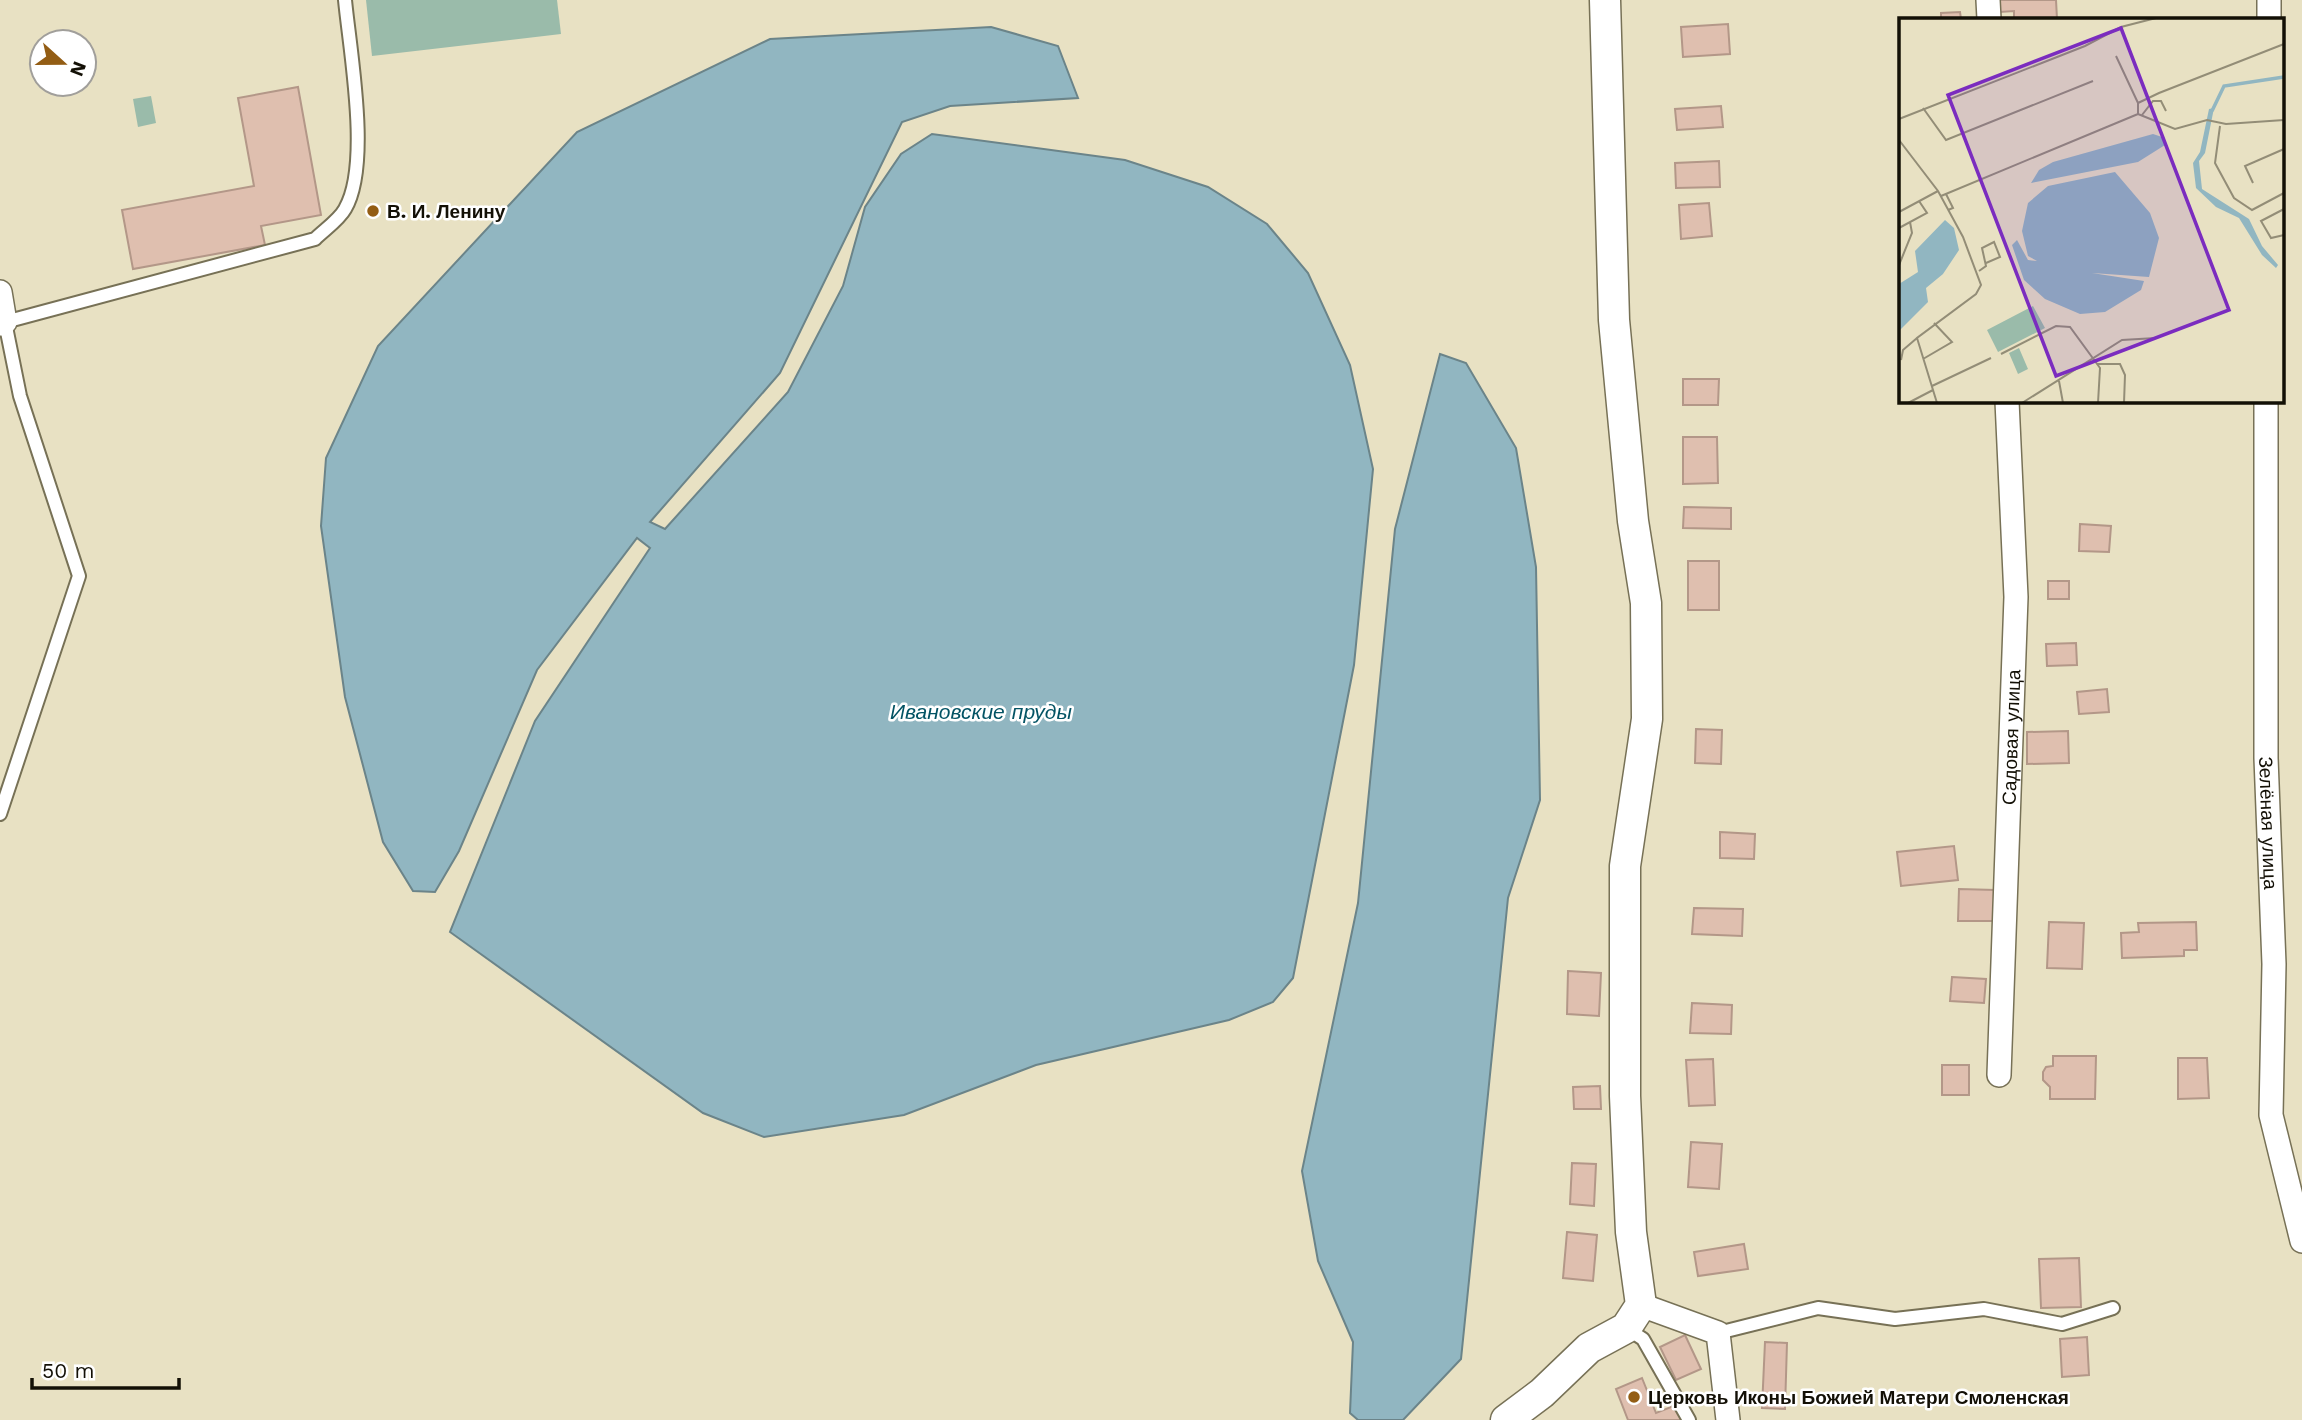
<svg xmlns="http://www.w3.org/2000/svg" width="2302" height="1420" font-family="'Work Sans',sans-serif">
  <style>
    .green { fill: #9abbaa }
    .water { fill: #91b6c1; stroke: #6b8489; stroke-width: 2 }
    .building { fill: #dfbfaf; stroke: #b39788; stroke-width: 2 }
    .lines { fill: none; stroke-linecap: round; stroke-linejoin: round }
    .service-casing { stroke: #777156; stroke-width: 16 }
    .minor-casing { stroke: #777156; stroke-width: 26 }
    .tertiary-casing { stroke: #777156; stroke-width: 33 }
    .service { stroke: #fff; stroke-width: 12 }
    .minor { stroke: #fff; stroke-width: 23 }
    .tertiary { stroke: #fff; stroke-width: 30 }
    .poi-dot { fill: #935d14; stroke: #fff; stroke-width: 2.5 }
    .labels { text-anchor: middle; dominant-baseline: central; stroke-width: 5; stroke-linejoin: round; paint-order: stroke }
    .poi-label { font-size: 19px; font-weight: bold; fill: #131006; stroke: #fff; text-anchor: start }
    .street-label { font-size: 19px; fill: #131006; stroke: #fff }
    .water-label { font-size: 21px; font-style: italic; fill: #035364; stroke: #fff }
    .inset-river { fill: none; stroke: #91b6c1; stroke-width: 3.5 }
    .inset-road { fill: none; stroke: #938d77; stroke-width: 2 }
    .view { fill: #7b2cbf; fill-opacity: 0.15; stroke: #7b2cbf; stroke-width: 3.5 }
    .inset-edge { fill: none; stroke: #131006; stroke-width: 3.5 }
  </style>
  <rect width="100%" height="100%" fill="#e8e1c3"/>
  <g class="green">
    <polygon points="366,0 557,0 561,34 372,56"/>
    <polygon points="151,96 156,123 138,127 133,99"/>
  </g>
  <g class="water">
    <polygon points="991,27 1058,46 1078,98 950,106 902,122 780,373 650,522 665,529 788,392 843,286 865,207 901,154 932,134 1125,160 1208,187 1267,224 1308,273 1350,365 1373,469 1354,665 1293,978 1273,1002 1229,1020 1036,1065 904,1115 764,1137 703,1113 450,932 535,721 650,548 637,538 537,670 459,851 435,892 413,891 383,842 345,697 321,526 326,458 378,346 577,132 770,39"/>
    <polygon points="1440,354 1466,363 1516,448 1536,567 1540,800 1508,898 1461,1359 1403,1420 1358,1420 1350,1413 1353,1342 1318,1261 1302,1171 1358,903 1395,529"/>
  </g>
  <g class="building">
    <polygon points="1999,0 2056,0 2057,19 2014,19 2014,11 2000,12"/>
    <polygon points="1960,12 1961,19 1941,19 1941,13"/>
    <polygon points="1728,24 1730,54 1683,57 1681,27"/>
    <polygon points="298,87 321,215 261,226 265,245 133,269 122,210 254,186 238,98"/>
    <polygon points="1721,106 1723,127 1677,130 1675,109"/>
    <polygon points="1719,161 1720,187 1676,188 1675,163"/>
    <polygon points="1709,203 1712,236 1681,239 1679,205"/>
    <polygon points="1683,379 1719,379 1718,405 1683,405"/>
    <polygon points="1683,437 1717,437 1718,483 1683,484"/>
    <polygon points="1684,507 1731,508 1731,529 1683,528"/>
    <polygon points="2080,524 2111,526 2109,552 2079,551"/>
    <rect x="1688" y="561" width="31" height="49"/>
    <rect x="2048" y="581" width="21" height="18"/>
    <polygon points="2076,643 2077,665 2047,666 2046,644"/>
    <polygon points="2107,689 2109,712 2079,714 2077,692"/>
    <polygon points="1696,729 1722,730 1721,764 1695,763"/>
    <polygon points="2068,731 2069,763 2027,764 2027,732"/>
    <polygon points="1720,832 1755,834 1754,859 1720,858"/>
    <polygon points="1954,846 1958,880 1901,886 1897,852"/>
    <polygon points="1959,889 1995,890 1994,921 1958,921"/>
    <polygon points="1694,908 1743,909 1742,936 1692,934"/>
    <polygon points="2049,922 2084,923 2082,969 2047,968"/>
    <polygon points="2196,922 2197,950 2184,950 2184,956 2122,958 2121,933 2139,932 2138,923"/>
    <polygon points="1568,971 1601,973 1599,1016 1567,1014"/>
    <polygon points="1952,977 1986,979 1984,1003 1950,1001"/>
    <polygon points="1692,1003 1732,1005 1731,1034 1690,1033"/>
    <polygon points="2053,1056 2096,1056 2095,1099 2050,1099 2050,1087 2043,1080 2043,1072 2046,1067 2053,1066"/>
    <polygon points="2178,1058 2207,1058 2209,1098 2178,1099"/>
    <polygon points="1713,1059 1715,1105 1689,1106 1686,1060"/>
    <rect x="1942" y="1065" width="27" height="30"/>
    <polygon points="1600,1086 1601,1109 1574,1109 1573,1087"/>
    <polygon points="1691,1142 1722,1144 1719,1189 1688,1187"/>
    <polygon points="1572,1163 1596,1164 1594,1206 1570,1204"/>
    <polygon points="1567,1232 1597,1235 1593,1281 1563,1278"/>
    <polygon points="1744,1244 1748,1269 1698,1276 1694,1252"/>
    <polygon points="2079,1258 2081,1307 2041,1308 2039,1259"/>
    <polygon points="1685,1335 1701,1369 1676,1380 1660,1347"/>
    <polygon points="2087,1337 2089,1375 2062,1377 2060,1339"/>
    <polygon points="1765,1342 1787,1343 1785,1409 1762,1408"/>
    <polygon points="1642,1378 1656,1413 1676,1405 1682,1420 1628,1420 1616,1389"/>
  </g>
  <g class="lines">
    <defs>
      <g id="service">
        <path d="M0,814L79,576L20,396L5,322L315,239C324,230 339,220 345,209C371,165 350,52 345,0"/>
        <polyline points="1626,1328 1643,1339 1689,1420"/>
        <polyline points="1718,1333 1818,1308 1895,1319 1984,1309 2062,1324 2113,1308"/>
      </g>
      <g id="minor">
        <polyline points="1988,0 1989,19"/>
        <polyline points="2269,19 2269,0"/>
        <polyline points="0,292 5,322 0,324"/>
        <path id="s1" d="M2266,401V758L2274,964L2271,1115L2302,1241"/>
        <path id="s2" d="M1999,1075L2016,597L2007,401"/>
        <polyline points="1641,1305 1718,1333 1728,1420"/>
      </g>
      <polyline id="tertiary" points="1506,1420 1542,1393 1589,1348 1626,1328 1641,1305 1631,1232 1625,1096 1625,866 1647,719 1646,603 1633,521 1614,320 1605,0"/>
    </defs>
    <use href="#service" class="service-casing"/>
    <use href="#minor" class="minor-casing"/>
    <use href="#tertiary" class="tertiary-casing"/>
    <use href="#service" class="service"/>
    <use href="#minor" class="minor"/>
    <use href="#tertiary" class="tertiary"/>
  </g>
  <g class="poi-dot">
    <circle cx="373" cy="211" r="7"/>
    <circle cx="1634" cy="1397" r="7"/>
  </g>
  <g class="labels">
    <g class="poi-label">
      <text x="387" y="211">В. И. Ленину</text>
      <text x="1648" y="1397">Церковь Иконы Божией Матери Смоленская</text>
    </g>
    <g class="street-label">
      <text stroke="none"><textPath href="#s2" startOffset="338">Садовая улица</textPath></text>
      <text stroke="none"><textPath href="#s1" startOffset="422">Зелёная улица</textPath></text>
    </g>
    <g class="water-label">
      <text x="981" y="711">Ивановские пруды</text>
    </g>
  </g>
  <g transform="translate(1899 18)">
    <rect width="385" height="385" fill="#e8e1c3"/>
    <path d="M134,288L146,310L99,334L88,312ZM120,330L129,351L119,356L110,335Z" fill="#9abbaa"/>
    <path d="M315,90L306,135L300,143L303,171L350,201L363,228L379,247L377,250L363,237L340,200L317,189L297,170L294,145L301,134L310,91ZM254,116L266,120V127L239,144L132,165L140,152L154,144ZM216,154L251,195L260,220L250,259L193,255L245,263L242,272L206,294L181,296L146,281L125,262L113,227L118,222L129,242L138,243L129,238L123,213L129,185L149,168ZM46,202L55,210L60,232L44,256L27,270L29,284L0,313V266L19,254L16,233Z" fill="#91b6c1"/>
    <path class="inset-river" d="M313,93L325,68L385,59"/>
    <path class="inset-road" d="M217,38L239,85M24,90L47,122L194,63M239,96V85L260,75L385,26M239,96L276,111L308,102L327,106L385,102M243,97L254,83H262L267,93M0,101L186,28L222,9L257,0M321,108L316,145L335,180L353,192L385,175M0,122L39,173L64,219L82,267L77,276L18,320L38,385M354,165L346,148L385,131M47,176L54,190L49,192M42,178L239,96M385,191L362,203L372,220L385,217M0,194L39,173M0,210L28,195L20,183M0,247L13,215L11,204M80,253L87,248L83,230L95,224L101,239L87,245M102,336L157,308L171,309L201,350L199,385M24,341L53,324L35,305M2,342L4,332L18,320M198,346H221L226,357L225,385M160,363L164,385M33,368L92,340M9,385L34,372M123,385L223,322L257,320"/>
    <path class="view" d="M222,10L330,292L157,358L49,77Z"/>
    <rect width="385" height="385" class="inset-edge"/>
  </g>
  <g transform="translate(63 63) rotate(111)"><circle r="33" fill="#ffffff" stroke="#a19f9b" stroke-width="2"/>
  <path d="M0-5L12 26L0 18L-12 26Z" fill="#935d14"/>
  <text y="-10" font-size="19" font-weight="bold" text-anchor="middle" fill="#131006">N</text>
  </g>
  <path d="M32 1378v10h147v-10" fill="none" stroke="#131006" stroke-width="3.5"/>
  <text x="42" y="1378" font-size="21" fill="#131006" stroke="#ffffff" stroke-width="5" paint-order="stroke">50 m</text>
</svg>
